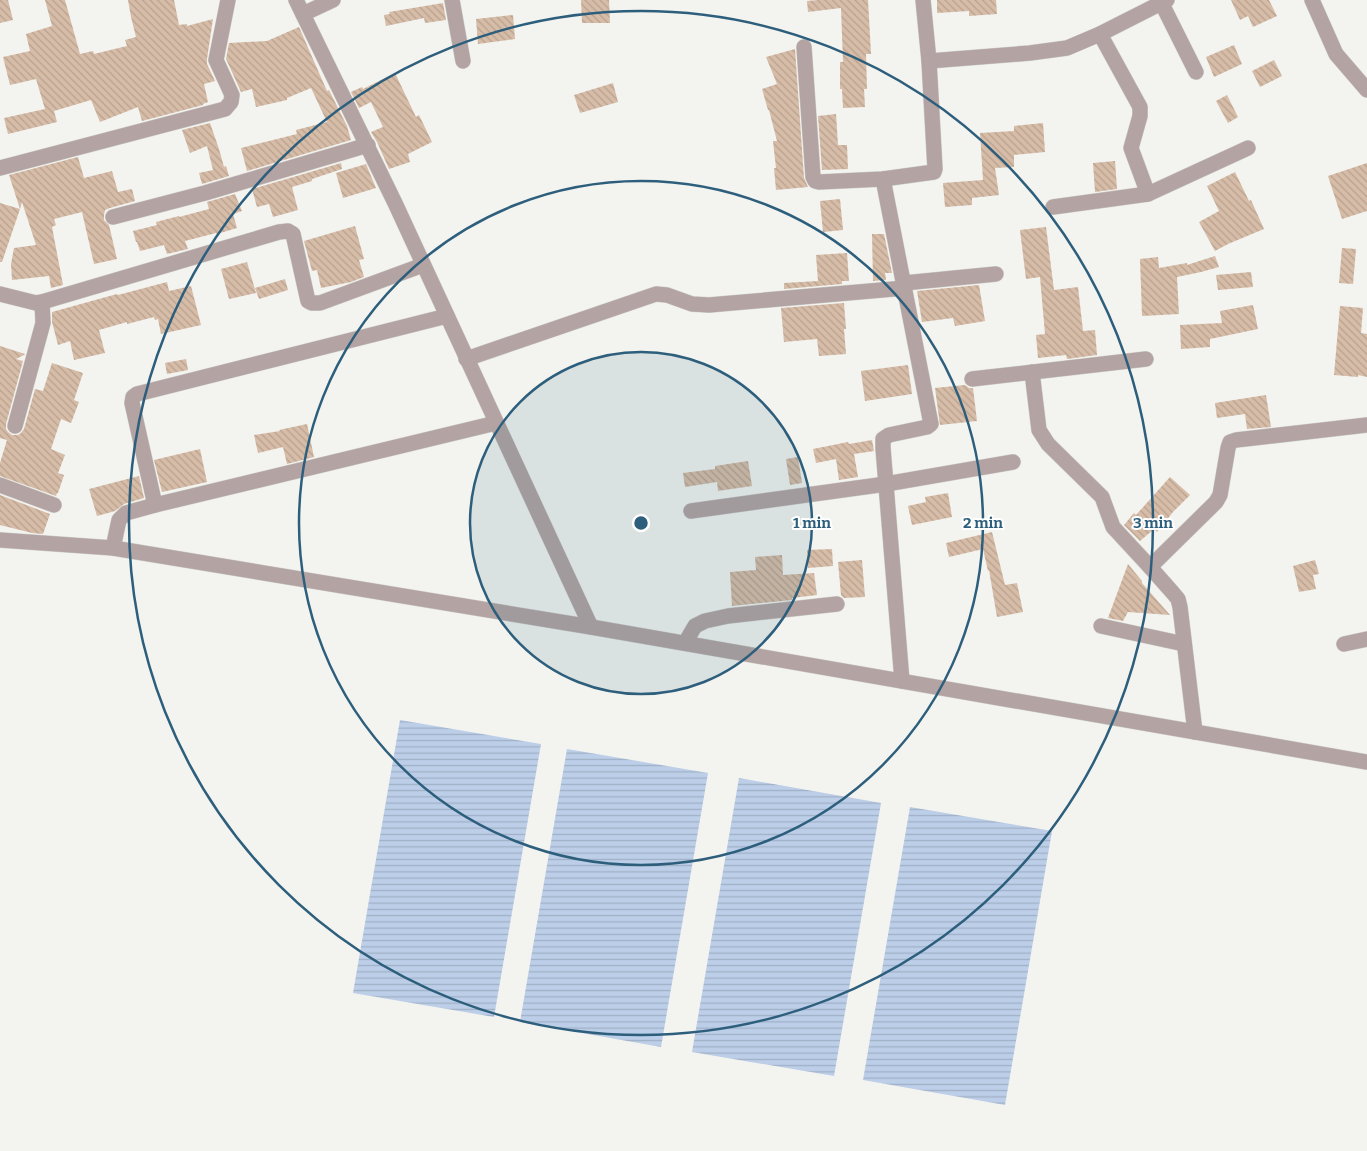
<svg xmlns="http://www.w3.org/2000/svg" width="1367" height="1151" font-family="Bitter,serif">
  <style>
    .water { fill: url(#water-rules) }
    .building { fill: url(#building-back-hatch) }
    .lines { fill: none; stroke-linecap: round; stroke-linejoin: round }
    .minor-casing { stroke: #cfcfcb; stroke-width: 16 }
    .minor { stroke: #b3a3a3; stroke-width: 15 }
    .ring { fill: none; stroke: #2d5f7d; stroke-width: 2.5 }
    .centre { fill: #2d5f7d; stroke: #fff; stroke-width: 2.5 }
    .ring-label { font-size: 15px; text-anchor: middle; font-weight: bold; fill: #2d5f7d; stroke: #fff; stroke-width: 4; stroke-linejoin: round; paint-order: stroke }
  </style>
  <defs>
    <pattern id="water-rules" width="6" height="5" patternUnits="userSpaceOnUse" patternTransform="scale(1.25)"><rect width="6" height="5" fill="#bccee8"/><path d="M0 2.5h6" fill="none" stroke="#a0b0c6"/></pattern>
    <pattern id="building-back-hatch" width="6" height="6" patternUnits="userSpaceOnUse" patternTransform="scale(1.25)"><rect width="6" height="6" fill="#d7bda8"/><path d="M-1 5l2 2M0 0l6 6M5-1l2 2" fill="none" stroke="#b7a18f"/></pattern>
  </defs>
  <rect width="100%" height="100%" fill="#f3f3ef"/>
  <g class="water">
    <polygon points="400,720 541,744 494,1017 353,993"/>
    <polygon points="567,749 708,773 661,1047 520,1022"/>
    <polygon points="739,778 881,803 834,1076 692,1052"/>
    <polygon points="910,807 1052,831 1005,1105 863,1080"/>
  </g>
  <g class="building">
    <polygon points="0,0 8,0 13,20 0,23"/>
    <polygon points="45,0 65,0 80,54 93,51 94,54 127,46 125,40 136,37 131,17 128,0 174,0 179,25 187,24 187,26 213,19 207,59 207,64 215,81 204,84 208,102 203,104 203,105 142,121 138,107 100,122 91,100 54,111 57,122 8,134 4,118 45,109 36,79 10,85 3,57 30,51 26,34 52,26"/>
    <polygon points="581,0 609,0 610,23 582,23"/>
    <polygon points="818,0 868,0 871,54 866,54 867,89 864,89 865,107 843,108 842,89 840,89 840,62 843,62 841,8 808,12 807,1"/>
    <polygon points="937,0 996,0 997,14 969,16 969,11 937,13"/>
    <polygon points="1231,0 1269,0 1277,16 1253,27 1248,16 1240,20"/>
    <polygon points="443,3 446,20 425,23 424,18 386,26 384,15 390,14 389,12"/>
    <polygon points="513,15 515,39 478,44 476,19"/>
    <polygon points="299,27 327,91 329,90 347,126 351,140 247,171 241,148 297,134 296,130 327,122 311,88 287,98 287,100 256,107 252,89 241,92 226,59 229,43 267,41"/>
    <polygon points="1234,45 1242,64 1214,77 1206,57"/>
    <polygon points="795,49 804,178 808,187 776,190 774,168 776,168 773,141 777,141 769,110 768,110 762,89 777,84 766,57"/>
    <polygon points="1274,60 1282,76 1260,87 1252,71"/>
    <polygon points="395,73 416,117 419,115 432,142 408,154 410,162 389,169 377,142 371,132 383,127 371,102 359,108 351,92 362,87 363,89"/>
    <polygon points="613,83 618,102 580,113 574,95"/>
    <polygon points="1227,95 1238,117 1228,123 1216,101"/>
    <polygon points="836,114 838,145 847,145 848,169 822,170 818,116"/>
    <polygon points="210,123 219,149 224,167 226,166 229,176 202,184 199,173 213,170 207,146 190,153 182,130"/>
    <polygon points="1043,123 1045,152 1014,155 1014,167 995,168 999,195 972,198 972,205 945,207 943,183 983,180 980,133 1014,131 1014,126"/>
    <polygon points="78,157 84,178 112,171 118,192 132,189 135,201 110,208 105,210 104,215 104,220 109,225 117,259 94,264 82,212 54,219 56,225 52,227 63,285 51,288 49,276 12,280 11,264 14,248 36,245 22,202 20,209 9,175"/>
    <polygon points="1115,161 1117,189 1095,192 1093,163"/>
    <polygon points="341,163 342,169 312,179 312,181 292,187 298,210 273,217 269,204 257,207 252,189"/>
    <polygon points="1367,163 1367,211 1342,219 1328,176"/>
    <polygon points="366,164 376,188 343,198 336,173"/>
    <polygon points="1235,172 1249,201 1251,200 1264,229 1228,244 1215,251 1199,222 1219,211 1207,186"/>
    <polygon points="235,194 242,211 233,214 237,228 217,234 216,233 185,241 188,249 167,254 164,245 140,251 137,242 136,242 133,231 157,225 156,222 179,216 179,217 209,209 207,202"/>
    <polygon points="840,199 843,230 823,232 820,201"/>
    <polygon points="0,203 20,209 2,262 0,262"/>
    <polygon points="355,226 364,259 359,260 364,277 351,282 321,288 317,270 312,271 304,241"/>
    <polygon points="1046,227 1054,290 1078,287 1083,331 1095,330 1097,355 1067,359 1066,355 1038,358 1036,335 1045,334 1040,277 1026,279 1020,230"/>
    <polygon points="872,234 884,234 892,273 885,273 886,280 873,281"/>
    <polygon points="1342,248 1356,249 1353,284 1339,283"/>
    <polygon points="847,253 849,281 842,281 842,284 784,289 784,283 818,281 816,255"/>
    <polygon points="1215,256 1219,267 1201,272 1177,277 1179,314 1142,316 1140,259 1158,257 1159,268 1187,263 1187,265"/>
    <polygon points="247,262 256,293 229,299 221,269"/>
    <polygon points="1251,272 1253,287 1218,290 1216,275"/>
    <polygon points="285,279 288,290 259,299 255,288"/>
    <polygon points="167,282 169,291 191,286 201,325 161,334 158,319 155,320 154,317 127,324 127,322 99,330 105,353 74,360 70,341 58,345 52,322 52,312 117,294 118,295"/>
    <polygon points="979,285 985,321 955,326 953,318 922,322 917,291"/>
    <polygon points="844,303 846,329 844,329 846,354 819,356 817,339 784,342 781,308"/>
    <polygon points="1253,305 1258,329 1210,339 1210,347 1181,349 1180,325 1222,323 1220,311"/>
    <polygon points="1340,306 1363,308 1361,333 1367,334 1367,377 1358,375 1358,377 1334,375"/>
    <polygon points="0,346 25,354 24,355 16,359 23,361 6,424 6,429 8,432 12,435 18,435 21,433 24,429 35,389 43,391 52,363 83,373 74,400 79,402 71,423 61,419 51,449 65,455 58,473 64,475 58,493 57,493 56,496 0,476 0,463 7,440 0,438"/>
    <polygon points="186,359 188,370 167,374 165,363"/>
    <polygon points="908,365 912,394 865,401 861,371"/>
    <polygon points="965,385 969,388 973,388 977,421 940,425 935,388"/>
    <polygon points="1266,395 1271,427 1247,429 1245,414 1217,418 1215,403"/>
    <polygon points="307,424 314,457 287,464 283,447 258,453 254,435 280,431 279,430"/>
    <polygon points="872,440 874,451 854,454 858,477 839,480 836,459 816,463 813,449 848,442 849,444"/>
    <polygon points="200,449 207,482 162,492 154,460"/>
    <polygon points="798,457 802,483 790,485 786,459"/>
    <polygon points="748,461 752,486 718,491 717,482 685,487 683,473 715,469 715,466"/>
    <polygon points="139,476 144,498 124,504 115,511 97,516 89,489"/>
    <polygon points="1170,477 1190,495 1173,512 1157,532 1154,529 1140,541 1124,525 1134,513 1136,515"/>
    <polygon points="948,493 952,517 912,525 908,506 926,502 925,497"/>
    <polygon points="0,495 50,514 43,534 32,533 0,525"/>
    <polygon points="992,532 1005,585 1017,583 1023,612 997,617 989,570 988,571 983,549 949,557 946,543"/>
    <polygon points="832,549 833,566 808,568 807,550"/>
    <polygon points="782,555 783,575 814,573 817,595 792,598 792,600 732,606 730,572 756,570 755,557"/>
    <polygon points="862,560 865,597 844,598 841,595 838,562"/>
    <polygon points="1315,560 1319,574 1313,575 1316,589 1299,592 1293,566"/>
    <polygon points="1128,564 1142,581 1142,583 1170,615 1128,612 1123,621 1108,618"/>
  </g>
  <g class="lines">
    <defs>
      <g id="minor">
        <polyline points="296,0 395,203 591,627"/>
        <polyline points="452,0 463,61"/>
        <polyline points="1312,0 1336,54 1367,90"/>
        <polyline points="1161,2 1196,72"/>
        <polyline points="303,14 333,0"/>
        <polyline points="1100,34 1140,107 1140,116 1131,148 1148,194"/>
        <polyline points="804,47 813,177 815,181 819,182 883,179 934,172 935,169 929,61 923,0"/>
        <polyline points="929,61 1030,53 1067,48 1100,34 1167,0"/>
        <polyline points="0,168 225,109 231,102 232,95 216,60 228,0"/>
        <polyline points="883,179 931,424 927,427 889,435 883,439 883,448 902,681"/>
        <polyline points="1053,207 1148,194 1248,148"/>
        <polyline points="113,217 205,193 368,145"/>
        <polyline points="904,283 996,274"/>
        <polyline points="0,294 36,303 42,302 279,232 288,231 293,234 308,301 312,303 320,303 423,265"/>
        <polyline points="466,359 656,294 667,295 692,304 709,305 905,288"/>
        <polyline points="1032,372 1039,430 1048,444 1102,497 1113,527 1150,567 1173,593 1178,599 1180,607 1195,732"/>
        <polyline points="972,379 1146,359"/>
        <polyline points="15,426 43,323 42,302"/>
        <polyline points="0,485 54,505"/>
        <polyline points="155,505 132,403 133,397 137,394 447,316"/>
        <polyline points="691,511 886,484 1013,462"/>
        <polyline points="0,540 113,548 591,627 1367,762"/>
        <polyline points="113,548 119,520 126,513 155,505 496,423"/>
        <polyline points="1150,567 1216,502 1220,495 1228,448 1230,442 1236,440 1367,425"/>
        <polyline points="1101,626 1184,644"/>
        <polyline points="685,643 695,626 705,621 728,616 837,604"/>
        <polyline points="1344,644 1367,639"/>
      </g>
    </defs>
    <use href="#minor" class="minor-casing"/>
    <use href="#minor" class="minor"/>
  </g>
  <circle cx="641" cy="523" r="171" fill="#2d5f7d" fill-opacity=".12"/>
  <g class="ring">
    <circle cx="641" cy="523" r="171"/>
    <circle cx="641" cy="523" r="342"/>
    <circle cx="641" cy="523" r="512"/>
  </g>
  <circle cx="641" cy="523" r="8" class="centre"/>
  <g class="ring-label">
    <text x="812" y="528">1 min</text>
    <text x="983" y="528">2 min</text>
    <text x="1153" y="528">3 min</text>
  </g>
</svg>
